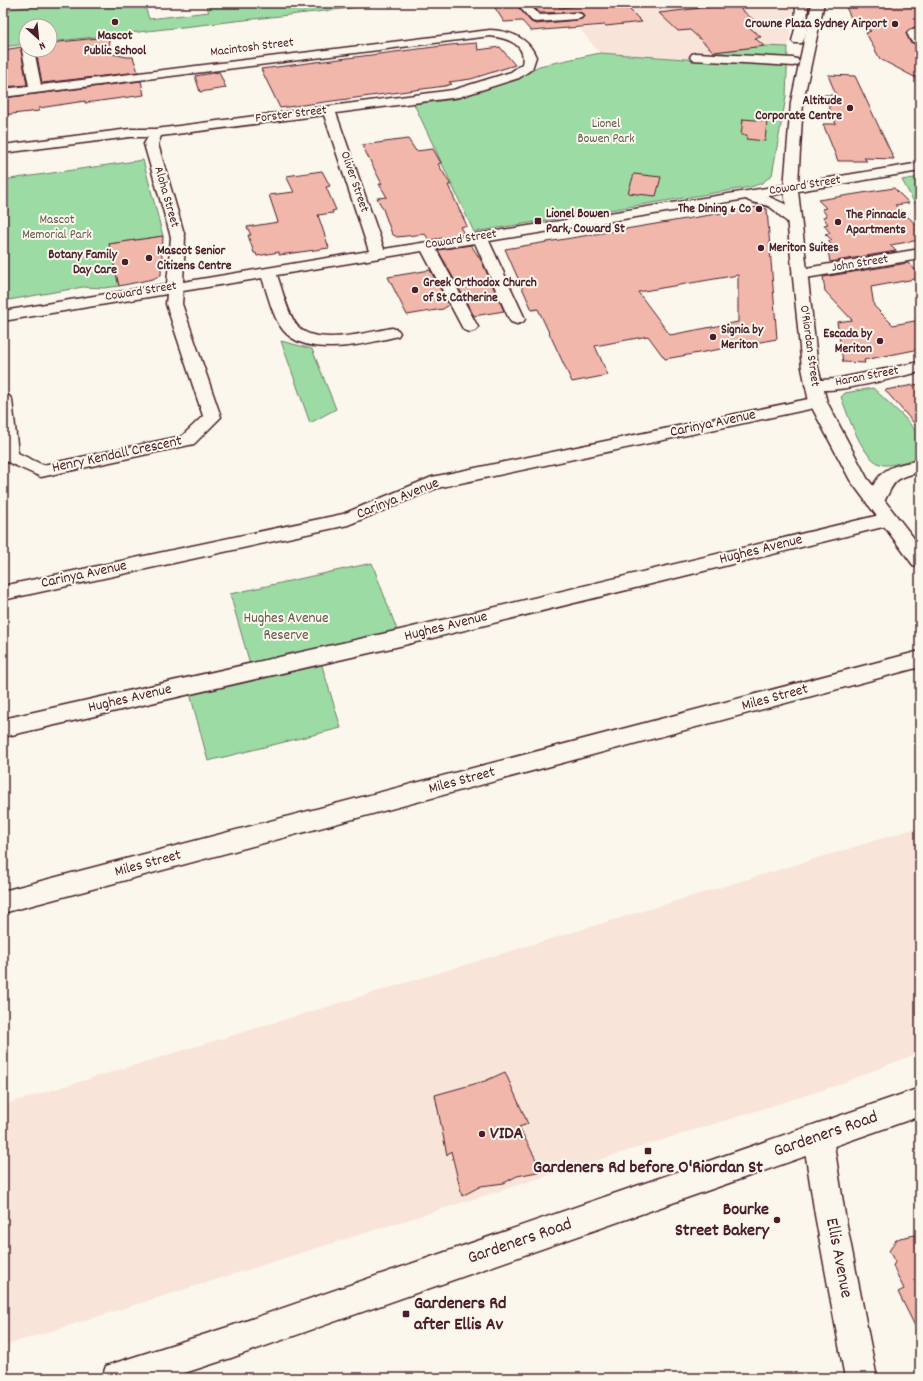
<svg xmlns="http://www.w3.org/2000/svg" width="923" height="1381" font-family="Dekko,sans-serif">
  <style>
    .built { fill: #f8e4d8 }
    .green { fill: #9cdba4; stroke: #737d68 }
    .building { fill: #f1b7ab; stroke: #4a1f2b; fill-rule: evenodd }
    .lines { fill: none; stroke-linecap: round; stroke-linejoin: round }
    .minor-casing { stroke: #4a1f2b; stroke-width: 3 }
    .major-casing { stroke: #4a1f2b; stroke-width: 3 }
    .minor { fill: #fbf7ec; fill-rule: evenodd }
    .major { fill: #fbf7ec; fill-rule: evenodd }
    .poi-dot { fill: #4a1f2b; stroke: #fbf7ec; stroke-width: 1.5 }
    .labels { text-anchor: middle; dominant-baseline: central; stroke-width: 4; stroke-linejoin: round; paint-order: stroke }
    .far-poi-label { font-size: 13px; font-weight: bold; fill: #4a1f2b; stroke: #fbf7ec; text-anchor: start }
    .far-street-label { font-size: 13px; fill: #4a1f2b; stroke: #fbf7ec }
    .far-park-label { font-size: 13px; fill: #63574f; stroke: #fbf7ec }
    .street-label { font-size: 15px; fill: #4a1f2b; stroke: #fbf7ec }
    .park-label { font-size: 15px; fill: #63574f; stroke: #fbf7ec }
    .near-poi-label { font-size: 18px; font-weight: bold; fill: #4a1f2b; stroke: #fbf7ec; text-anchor: start }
    .near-street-label { font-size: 18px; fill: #4a1f2b; stroke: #fbf7ec }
  </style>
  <rect width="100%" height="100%" fill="#fbf7ec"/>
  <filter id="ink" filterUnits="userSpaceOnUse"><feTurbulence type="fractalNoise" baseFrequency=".025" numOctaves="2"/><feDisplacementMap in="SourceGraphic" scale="8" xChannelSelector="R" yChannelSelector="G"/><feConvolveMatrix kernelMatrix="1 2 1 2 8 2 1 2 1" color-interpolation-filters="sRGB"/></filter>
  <g filter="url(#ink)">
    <g class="built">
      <polygon points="582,3 794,3 788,47 764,46 714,52 713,61 600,53 580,29 604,26"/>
      <polygon points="920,827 920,1052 835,1086 3,1346 3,1105"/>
    </g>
    <g class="green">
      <polygon points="63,3 144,3 149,19 209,12 205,3 395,3 50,42 50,26 26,26 26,44 3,47 3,10"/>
      <polygon points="764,46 788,47 786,97 772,175 762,183 751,187 474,232 414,104 457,99 525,74 539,66 600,53 713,61 714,52"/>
      <polygon points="143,160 163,236 109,244 119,286 104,288 83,287 3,301 3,180"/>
      <polygon points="920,177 920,213 902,180"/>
      <polygon points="281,341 312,349 336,409 310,423"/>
      <path d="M873,388L905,418L920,436V457C911,460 893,466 884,465C863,463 848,415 841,397L845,393Z"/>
      <polygon points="372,563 400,638 319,656 341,728 208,761 188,686 252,671 230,594"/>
    </g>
    <g class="building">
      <polygon points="492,3 515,3 531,22 536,24 577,20 582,19 584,16 582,13 577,12 540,13 530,3 556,3 560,8 602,3 623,3 642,22 606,26 605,25 531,31 522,21 504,22"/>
      <polygon points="844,3 899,3 920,9 920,25 908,30 906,33 910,42 920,46 920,80 880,59 866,33 871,31 853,22"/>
      <polygon points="735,4 756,22 744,23 761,37 755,38 764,46 714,52 690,30 678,31 659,13"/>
      <polygon points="108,37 112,54 127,57 133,57 138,72 42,83 36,50 50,50 50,43"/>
      <polygon points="477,43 478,50 500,47 515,65 471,79 449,82 452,84 445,86 280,108 261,69 450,45"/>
      <polygon points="22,47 21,50 27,85 3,87 3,50"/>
      <polygon points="219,72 226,88 200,92 195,76"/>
      <polygon points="828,75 855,76 894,159 864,158 867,161 838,161 823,124 836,124 824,95 836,95"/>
      <polygon points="141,81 144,95 85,103 85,101 39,108 39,111 3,115 3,98"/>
      <polygon points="743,119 767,121 765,141 746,139 747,135 741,135"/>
      <polygon points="408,139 416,151 433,149 441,163 438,164 451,185 448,185 467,226 460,227 465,235 429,240 425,234 397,237 392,234 383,209 377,198 387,197 379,184 382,184 362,145"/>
      <polygon points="322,171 330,186 326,187 336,210 332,211 333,213 318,215 329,248 279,255 279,252 257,256 256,253 254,253 248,235 251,235 247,227 278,222 269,195 294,192 286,176"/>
      <polygon points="634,174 661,177 656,196 628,193"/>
      <polygon points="894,188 909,203 895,205 920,228 920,240 890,245 896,251 830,262 827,245 832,245 828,241 832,240 825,234 830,233 824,225 828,224 823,217 827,216 822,209 826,208 818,200"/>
      <path d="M758,207L767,209L777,339L665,359L648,336L595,346L608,375L572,382L538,309L532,310L505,249ZM738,275V322L670,335L638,292Z"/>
      <polygon points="163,236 161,275 153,279 119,286 109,244"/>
      <polygon points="471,245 482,262 504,311 474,316 438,250"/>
      <polygon points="908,263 920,274 920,278 871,287 874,306 893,325 920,320 920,349 864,360 865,363 843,362 837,322 852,320 825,291 823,277"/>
      <polygon points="430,270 449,305 443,309 407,315 388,277"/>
      <polygon points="920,384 920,430 885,390"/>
      <polygon points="505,1072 528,1124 519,1127 542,1171 517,1176 504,1183 481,1186 462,1196 451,1151 447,1155 435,1095 485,1081"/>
      <polygon points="920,1234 920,1336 898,1292 904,1289 893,1266 895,1262 889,1251 896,1240 900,1238"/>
    </g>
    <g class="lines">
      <defs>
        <g id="minor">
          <polygon points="516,3 528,3 539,15 577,13 581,14 583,16 581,18 577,19 536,22 532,21"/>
          <polygon points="920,26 920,45 911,41 907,33 909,31"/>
          <path d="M490,30C510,31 528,37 536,57L532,69L519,78L459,97L336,113L384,249L791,184L796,185L798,188L796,191L767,196L785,204L800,220L798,223C785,226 780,213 770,207C762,203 752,204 746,199L489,241L525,319L523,322L517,324L511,322L509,319L475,243L436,249L478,327L476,330L470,332L464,330L462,327L422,251L277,275C283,291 286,310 296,324C312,348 368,332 392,328L398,330L400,333L398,336C367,344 306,359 283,330C272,316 268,294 262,278L183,291L182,304L221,417L194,444L41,477L3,460V395L9,396L12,400L18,453L43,465L182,436L203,416L166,304L167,294L3,321V311L167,284L171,237L144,144L148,137H130L3,153V145L130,129H156L453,90L511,72L522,64C527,44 507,38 490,36L3,97V89L29,86L22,50L24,47H26V50H34L41,85ZM324,115L369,251L183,282L185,237L158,144L161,136Z"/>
          <polygon points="696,53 793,58 797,59 799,62 797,65 793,66 692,60 690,57 692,54"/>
          <polygon points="920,249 920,259 800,279 795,277 792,274 795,271 800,269"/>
          <path d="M920,362V372C893,378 833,395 808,389L805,385L808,381L835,379Z"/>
          <polygon points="818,397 824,398 827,402 824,406 437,488 348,525 3,600 3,586 343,514 432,477"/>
          <path d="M920,460V472C890,479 896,482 882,505L875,507L868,505L866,501C880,468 886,467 920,460Z"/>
          <polygon points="888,513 895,514 898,519 895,524 400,646 3,737 3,719 400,630"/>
          <polygon points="920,651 920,667 3,913 3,891"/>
          <polygon points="818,1123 828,1128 833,1138 845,1215 877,1378 845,1378 815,1215 803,1138 808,1128"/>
        </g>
        <g id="major">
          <path d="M796,3H808C807,16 809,32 802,43H794L792,41L795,29Z"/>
          <polygon points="812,3 824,3 803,102 798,183 920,163 920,171 798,191 818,368 827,402 867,478 920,546 920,567 913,565 850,480 809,402 802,368 784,188 791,102"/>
          <polygon points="920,1088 920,1116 231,1358 169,1378 102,1378 106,1366 118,1362 231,1326"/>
        </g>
      </defs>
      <use href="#minor" class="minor-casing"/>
      <use href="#major" class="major-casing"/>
      <use href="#minor" class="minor"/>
      <use href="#major" class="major"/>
    </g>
  </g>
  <g class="poi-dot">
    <circle cx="115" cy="22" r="4"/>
    <circle cx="895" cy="24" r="4"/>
    <circle cx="850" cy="108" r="4"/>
    <circle cx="759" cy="209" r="4"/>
    <rect x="534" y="217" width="8" height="8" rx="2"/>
    <circle cx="838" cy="222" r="4"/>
    <circle cx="761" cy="248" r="4"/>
    <circle cx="149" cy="258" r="4"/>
    <circle cx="125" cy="262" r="4"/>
    <circle cx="415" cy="290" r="4"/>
    <circle cx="713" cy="337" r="4"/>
    <circle cx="880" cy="341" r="4"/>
    <circle cx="482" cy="1134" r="4"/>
    <rect x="644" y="1147" width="8" height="8" rx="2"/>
    <circle cx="777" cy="1220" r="4"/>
    <rect x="402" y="1310" width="8" height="8" rx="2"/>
  </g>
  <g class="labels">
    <g class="far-poi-label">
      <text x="887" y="24" text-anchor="end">Crowne Plaza Sydney Airport</text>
      <text x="115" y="36" text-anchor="middle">Mascot<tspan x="115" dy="15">Public School</tspan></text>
      <text x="842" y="101" text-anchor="end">Altitude<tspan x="842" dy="15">Corporate Centre</tspan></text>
      <text x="751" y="209" text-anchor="end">The Dining &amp; Co</text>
      <text x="546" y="214">Lionel Bowen<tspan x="546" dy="15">Park, Coward St</tspan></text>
      <text x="846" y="215">The Pinnacle<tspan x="846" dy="15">Apartments</tspan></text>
      <text x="769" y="248">Meriton Suites</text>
      <text x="157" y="251">Mascot Senior<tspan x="157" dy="15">Citizens Centre</tspan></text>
      <text x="117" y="255" text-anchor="end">Botany Family<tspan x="117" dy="15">Day Care</tspan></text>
      <text x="423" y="283">Greek Orthodox Church<tspan x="423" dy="15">of St Catherine</tspan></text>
      <text x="721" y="330">Signia by<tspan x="721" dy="15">Meriton</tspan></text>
      <text x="872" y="334" text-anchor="end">Escada by<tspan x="872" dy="15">Meriton</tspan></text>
    </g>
    <g class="far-street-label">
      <text transform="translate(252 48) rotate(-7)">Macintosh Street</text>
      <text transform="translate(291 115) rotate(-7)">Forster Street</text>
      <text transform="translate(354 182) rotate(71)">Oliver Street</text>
      <text transform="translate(805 186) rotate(-9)">Coward Street</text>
      <text transform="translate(166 197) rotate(74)">Aloha Street</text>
      <text transform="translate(461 240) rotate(-9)">Coward Street</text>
      <text transform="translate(860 264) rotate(-9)">John Street</text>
      <text transform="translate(141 292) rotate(-9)">Coward Street</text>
      <text transform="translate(809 346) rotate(82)">O'Riordan Street</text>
      <text transform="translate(867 377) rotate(-11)">Haran Street</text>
    </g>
    <g class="far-park-label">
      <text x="606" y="124">Lionel<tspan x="606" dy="15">Bowen Park</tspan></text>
      <text x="57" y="220">Mascot<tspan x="57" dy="15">Memorial Park</tspan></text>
    </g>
    <g class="street-label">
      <text transform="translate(713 424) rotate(-12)">Carinya Avenue</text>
      <text transform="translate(117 455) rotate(-12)">Henry Kendall Crescent</text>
      <text transform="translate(398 499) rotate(-22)">Carinya Avenue</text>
      <text transform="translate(761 550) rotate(-14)">Hughes Avenue</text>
      <text transform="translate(84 575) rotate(-12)">Carinya Avenue</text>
      <text transform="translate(446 627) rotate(-14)">Hughes Avenue</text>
      <text transform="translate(775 698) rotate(-15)">Miles Street</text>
      <text transform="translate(130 699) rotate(-13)">Hughes Avenue</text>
      <text transform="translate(462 781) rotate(-15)">Miles Street</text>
      <text transform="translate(148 864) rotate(-15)">Miles Street</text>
    </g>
    <g class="park-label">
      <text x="286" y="619">Hughes Avenue<tspan x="286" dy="17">Reserve</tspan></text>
    </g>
    <g class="near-poi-label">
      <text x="490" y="1134">VIDA</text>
      <text x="648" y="1168" text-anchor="middle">Gardeners Rd before O'Riordan St</text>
      <text x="769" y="1210" text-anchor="end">Bourke<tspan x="769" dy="21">Street Bakery</tspan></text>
      <text x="414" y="1304">Gardeners Rd<tspan x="414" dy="21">after Ellis Av</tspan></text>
    </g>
    <g class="near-street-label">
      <text transform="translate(826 1135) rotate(-19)">Gardeners Road</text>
      <text transform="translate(520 1242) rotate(-19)">Gardeners Road</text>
      <text transform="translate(838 1258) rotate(79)">Ellis Avenue</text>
    </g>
  </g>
  <rect width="923" height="1381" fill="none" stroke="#fbf7ec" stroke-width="16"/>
  <rect x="8" y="8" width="907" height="1365" fill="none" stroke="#4a1f2b" stroke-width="1.5" filter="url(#ink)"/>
  <g transform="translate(38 38) rotate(153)"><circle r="19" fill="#fbf7ec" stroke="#b4a19f"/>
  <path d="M0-3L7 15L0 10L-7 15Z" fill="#4a1f2b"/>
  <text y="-6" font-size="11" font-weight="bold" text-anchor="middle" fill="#4a1f2b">N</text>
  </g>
</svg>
